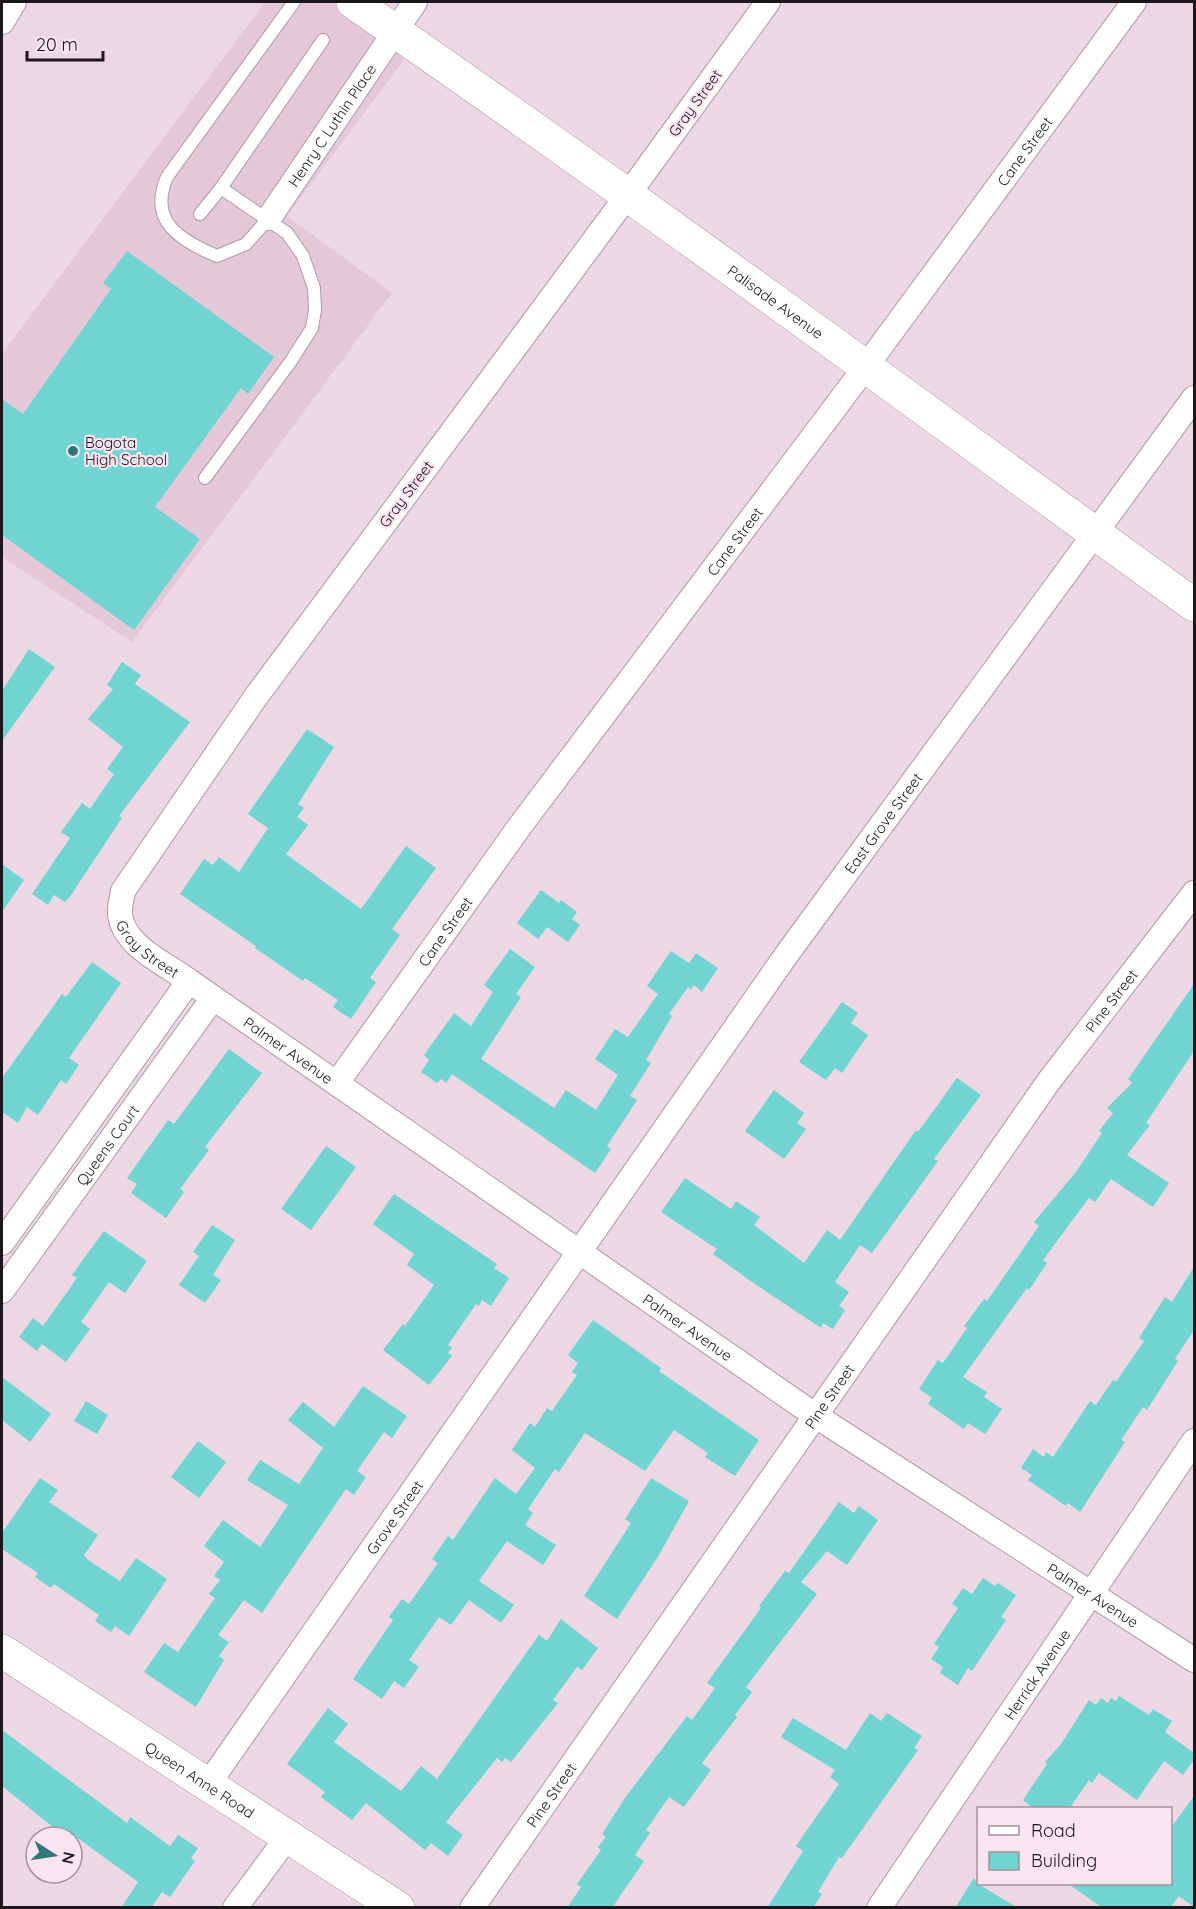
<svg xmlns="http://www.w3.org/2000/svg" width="1196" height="1909" font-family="Quicksand,sans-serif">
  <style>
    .built { fill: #e4c8d8 }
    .building { fill: #6ed5d3 }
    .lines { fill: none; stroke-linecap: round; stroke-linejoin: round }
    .lane-casing { stroke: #ac99a3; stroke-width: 14 }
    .street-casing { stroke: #ac99a3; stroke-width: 26 }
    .secondary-casing { stroke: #ac99a3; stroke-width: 34 }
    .lane { stroke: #fff; stroke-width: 12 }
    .street { stroke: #fff; stroke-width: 24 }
    .secondary { stroke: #fff; stroke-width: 33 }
    .poi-dot { fill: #2e7877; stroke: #f9e4f0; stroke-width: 2 }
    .labels { text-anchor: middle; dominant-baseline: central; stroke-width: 4.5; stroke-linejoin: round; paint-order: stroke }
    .street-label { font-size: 15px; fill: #1d161a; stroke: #f9e4f0 }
    .poi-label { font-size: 15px; fill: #1d161a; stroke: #f9e4f0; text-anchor: start }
  </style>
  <rect width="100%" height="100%" fill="#ecd7e3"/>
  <polygon class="built" points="265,2 353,2 415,45 287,216 392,293 132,642 2,557 2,354"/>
  <g class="building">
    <polygon points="127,251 274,357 248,394 241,388 155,507 200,539 134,630 2,535 2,399 23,414 111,289 103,283"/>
    <polygon points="29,649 55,667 2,741 2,691"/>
    <polygon points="122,662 141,675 135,684 190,722 119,816 122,818 71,895 65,902 54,895 48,905 32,894 70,838 61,832 82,803 90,809 114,774 107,769 123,747 88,719 113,689 107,685"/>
    <polygon points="307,729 334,747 298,804 304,808 297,817 308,825 286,854 361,909 406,846 436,868 392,929 400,935 370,978 376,982 351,1019 333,1007 338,1000 305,978 303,981 255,948 256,946 180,894 204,859 213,865 219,857 239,872 268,828 248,814"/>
    <polygon points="2,864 24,880 2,912"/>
    <polygon points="541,890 559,903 561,900 577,912 572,919 580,925 568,942 547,927 538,939 517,923"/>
    <polygon points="510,949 535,967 516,994 521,997 481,1059 554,1108 566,1090 596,1110 618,1075 595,1059 615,1029 628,1037 658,994 647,986 671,951 689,963 696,953 718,968 702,992 694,985 691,989 688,987 669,1014 672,1016 646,1060 651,1063 630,1096 637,1100 607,1146 611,1149 595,1173 452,1074 446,1083 441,1079 437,1083 421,1072 429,1060 424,1055 454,1013 471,1026 493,992 484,985"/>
    <polygon points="92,962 121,983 69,1058 79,1065 66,1084 61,1080 38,1115 27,1107 18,1123 2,1112 2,1078 62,994 66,997"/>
    <polygon points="1194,984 1194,1051 1146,1123 1150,1125 1127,1155 1169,1183 1153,1207 1111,1179 1095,1202 1089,1198 1043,1260 1047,1263 1029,1290 1027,1288 963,1377 987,1392 984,1397 1002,1409 985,1434 968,1423 964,1429 928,1404 932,1398 919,1389 938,1360 943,1363 967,1328 964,1326 984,1299 987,1301 1039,1226 1034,1222 1076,1172 1102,1133 1099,1131 1113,1113 1107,1108 1132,1083 1128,1079"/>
    <polygon points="842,1002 858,1013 851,1023 868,1035 842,1073 835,1068 826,1080 799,1062"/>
    <polygon points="229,1049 262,1073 205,1147 209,1150 180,1189 184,1192 166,1218 131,1193 137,1184 127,1178 168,1120 174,1124"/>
    <polygon points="957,1078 981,1095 934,1159 938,1161 872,1253 860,1245 835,1282 849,1292 839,1306 845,1310 833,1329 823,1323 821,1328 752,1282 713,1254 717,1249 661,1212 685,1178 731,1209 736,1201 760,1217 754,1225 804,1263 827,1230 840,1240 916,1130 918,1132"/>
    <polygon points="774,1090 804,1113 797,1123 806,1129 784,1159 745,1131"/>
    <polygon points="326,1146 356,1167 311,1230 281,1209"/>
    <polygon points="394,1194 497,1264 494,1268 509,1278 491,1306 482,1300 479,1306 476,1304 448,1345 452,1348 448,1353 452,1356 429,1385 383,1350 403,1324 405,1326 434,1285 407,1265 414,1254 373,1224"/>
    <polygon points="212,1225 235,1240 213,1275 221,1280 205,1303 179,1285 199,1256 193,1252"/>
    <polygon points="104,1231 147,1261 125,1293 109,1282 81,1322 90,1329 66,1362 42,1344 37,1351 19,1337 33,1318 43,1326 77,1278 72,1275"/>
    <polygon points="1194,1267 1194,1330 1175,1359 1178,1361 1147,1410 1143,1407 1121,1440 1125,1442 1080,1512 1068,1503 1066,1506 1028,1480 1032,1475 1021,1468 1033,1449 1044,1457 1046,1452 1053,1457 1090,1401 1096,1405 1113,1380 1116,1382 1144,1341 1139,1338 1165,1297 1172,1302"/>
    <polygon points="593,1320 661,1368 659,1371 759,1440 735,1476 705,1457 708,1453 674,1430 645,1471 585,1433 559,1472 555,1469 528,1509 533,1513 525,1525 556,1545 543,1565 507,1541 479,1581 514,1605 501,1623 469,1600 451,1625 439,1617 409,1660 419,1667 404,1688 394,1681 382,1699 353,1679 393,1620 389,1617 402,1599 409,1604 438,1563 432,1559 448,1536 453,1540 495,1478 516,1494 535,1468 512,1450 530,1423 535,1427 547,1408 552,1411 577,1375 572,1372 578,1363 568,1355"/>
    <polygon points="2,1377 51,1414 30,1442 2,1420"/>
    <polygon points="363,1386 407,1416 392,1438 384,1432 357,1471 366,1477 354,1495 346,1489 262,1613 244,1600 218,1635 229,1642 219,1656 224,1660 196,1707 144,1672 164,1643 178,1652 215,1598 209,1594 220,1580 214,1576 224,1562 204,1546 223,1520 260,1547 288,1505 247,1480 260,1460 299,1484 323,1448 288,1420 303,1402 334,1427"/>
    <polygon points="86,1401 108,1415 97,1434 74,1421"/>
    <polygon points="198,1441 226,1462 199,1498 171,1477"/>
    <polygon points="40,1478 58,1490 49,1502 98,1535 84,1555 88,1560 120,1581 136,1558 167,1579 129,1636 115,1626 111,1632 95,1621 99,1615 54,1584 51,1588 35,1577 38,1573 2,1549 2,1533"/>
    <polygon points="651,1478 689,1501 659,1555 617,1619 584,1596 631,1523 625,1519"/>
    <polygon points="839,1502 854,1513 859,1506 878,1520 847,1565 827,1551 801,1582 817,1594 746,1687 752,1692 735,1715 737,1717 702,1763 711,1770 684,1807 669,1797 646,1830 650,1833 635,1855 644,1861 612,1908 567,1908 581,1887 577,1884 601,1850 598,1847 606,1837 602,1834 625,1798 687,1716 692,1720 715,1688 707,1683 761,1608 759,1606 785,1571 789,1573"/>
    <polygon points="983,1578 995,1586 998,1583 1016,1595 1001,1617 1006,1620 972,1671 968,1668 958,1685 940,1673 943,1667 931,1659 939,1647 934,1644 958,1608 952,1604 963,1588 972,1594"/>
    <polygon points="561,1619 598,1648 582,1670 577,1667 553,1700 558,1703 511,1762 505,1758 502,1762 497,1758 446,1822 463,1835 448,1856 431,1843 425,1850 366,1803 352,1820 321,1797 325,1792 287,1764 328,1708 348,1724 334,1742 401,1791 421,1766 437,1779 539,1635 547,1641"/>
    <polygon points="1119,1696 1149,1715 1153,1709 1172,1721 1165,1732 1194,1753 1194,1760 1183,1775 1164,1761 1137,1800 1099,1773 1092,1783 1089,1780 1069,1809 1034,1809 1023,1800 1047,1764 1045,1762 1061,1744 1089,1700 1096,1705 1101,1698 1108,1703 1111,1698 1116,1701"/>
    <polygon points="870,1713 881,1721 887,1713 922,1736 914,1748 918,1750 842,1858 839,1857 818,1892 822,1894 813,1908 767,1908 803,1851 796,1846 839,1784 830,1777 835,1770 781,1737 793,1718 846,1750"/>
    <polygon points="2,1730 127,1823 130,1817 170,1846 178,1835 198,1848 191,1858 195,1861 170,1897 162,1892 151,1908 121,1908 138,1882 68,1831 64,1836 2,1786"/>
    <polygon points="1194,1796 1194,1907 1179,1896 1170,1908 1103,1908 1068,1884 1170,1884 1170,1829"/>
    <polygon points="974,1878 978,1884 1018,1908 955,1908"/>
  </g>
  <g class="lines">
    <defs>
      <g id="lane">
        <polyline points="200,214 221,188"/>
        <path d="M269,218L246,244L217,256C179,240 148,221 167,177L294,2"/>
        <polyline points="205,478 291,361 312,328 315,310 314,288 303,256 287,233 221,188 323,40"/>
      </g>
      <g id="street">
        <path id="s1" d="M768,2L627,196L255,698L123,891C122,899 119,907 120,915C124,946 166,964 189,981L816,1416L1194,1660"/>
        <polyline points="2,22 14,2"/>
        <path id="s2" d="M269,218L415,2"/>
        <path id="s3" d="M337,1083L520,826L867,365L1134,2"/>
        <polyline points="2,1243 189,981"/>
        <path id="s4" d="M2,1291L213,998"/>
        <path id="s5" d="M209,1783L787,954L1194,398"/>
        <polyline points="235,1908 289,1835"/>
        <path id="s6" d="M472,1908L1049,1081L1194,893"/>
        <path id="s7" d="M879,1908L1194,1441"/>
      </g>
      <g id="secondary">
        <path id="s8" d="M353,2C637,198 915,403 1194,605"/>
        <path id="s9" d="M2,1651L398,1908"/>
      </g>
    </defs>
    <use href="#lane" class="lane-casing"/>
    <use href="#street" class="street-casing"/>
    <use href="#secondary" class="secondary-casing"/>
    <use href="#lane" class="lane"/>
    <use href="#street" class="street"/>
    <use href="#secondary" class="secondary"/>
  </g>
  <circle class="poi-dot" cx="73" cy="451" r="6"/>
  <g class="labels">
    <g class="street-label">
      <text transform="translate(695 103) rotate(-54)">Gray Street</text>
      <text stroke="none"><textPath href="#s2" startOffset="112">Henry C Luthin Place</textPath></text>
      <text stroke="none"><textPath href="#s3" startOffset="1158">Cane Street</textPath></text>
      <text stroke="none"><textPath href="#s8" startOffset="518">Palisade Avenue</textPath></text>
      <text transform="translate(406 494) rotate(-53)">Gray Street</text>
      <text stroke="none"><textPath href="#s3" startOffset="672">Cane Street</textPath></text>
      <text stroke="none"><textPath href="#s5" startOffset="1173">East Grove Street</textPath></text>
      <text stroke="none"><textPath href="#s3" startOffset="186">Cane Street</textPath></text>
      <text stroke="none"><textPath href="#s1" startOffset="1168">Gray Street</textPath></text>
      <text stroke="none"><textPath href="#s6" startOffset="1110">Pine Street</textPath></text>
      <text stroke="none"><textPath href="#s1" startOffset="1342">Palmer Avenue</textPath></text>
      <text stroke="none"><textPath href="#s4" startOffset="180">Queens Court</textPath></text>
      <text stroke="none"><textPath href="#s1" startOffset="1828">Palmer Avenue</textPath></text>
      <text stroke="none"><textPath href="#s6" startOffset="624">Pine Street</textPath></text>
      <text stroke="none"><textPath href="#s5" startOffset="324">Grove Street</textPath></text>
      <text stroke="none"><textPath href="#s1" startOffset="2314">Palmer Avenue</textPath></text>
      <text stroke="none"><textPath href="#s7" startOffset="282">Herrick Avenue</textPath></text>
      <text stroke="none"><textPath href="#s9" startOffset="236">Queen Anne Road</textPath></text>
      <text stroke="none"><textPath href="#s6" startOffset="138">Pine Street</textPath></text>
    </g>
    <g class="poi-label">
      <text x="85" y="442">Bogota<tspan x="85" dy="17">High School</tspan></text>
    </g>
  </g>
  <rect width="1196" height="1909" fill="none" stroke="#1d161a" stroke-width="6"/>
  <rect x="977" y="1807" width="195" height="78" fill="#f9e4f0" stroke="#a1929a" stroke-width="1.5"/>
  <rect x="989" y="1826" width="30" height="9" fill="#ffffff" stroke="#a1929a" stroke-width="1.5"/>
  <text x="1031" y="1837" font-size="18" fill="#1d161a">Road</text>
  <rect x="989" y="1852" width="30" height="18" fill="#6ed5d3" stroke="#a1929a" stroke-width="1.5"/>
  <text x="1031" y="1867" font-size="18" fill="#1d161a">Building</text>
  <g transform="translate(54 1855) rotate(102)"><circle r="28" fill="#f9e4f0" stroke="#a1929a" stroke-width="1.5"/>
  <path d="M0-4.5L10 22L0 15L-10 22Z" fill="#2e7877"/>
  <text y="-9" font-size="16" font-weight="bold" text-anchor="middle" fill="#1d161a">N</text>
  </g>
  <path d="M27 51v9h76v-9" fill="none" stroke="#1d161a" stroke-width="3"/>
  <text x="36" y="51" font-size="18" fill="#1d161a" stroke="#f9e4f0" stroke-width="4.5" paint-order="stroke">20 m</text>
</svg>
